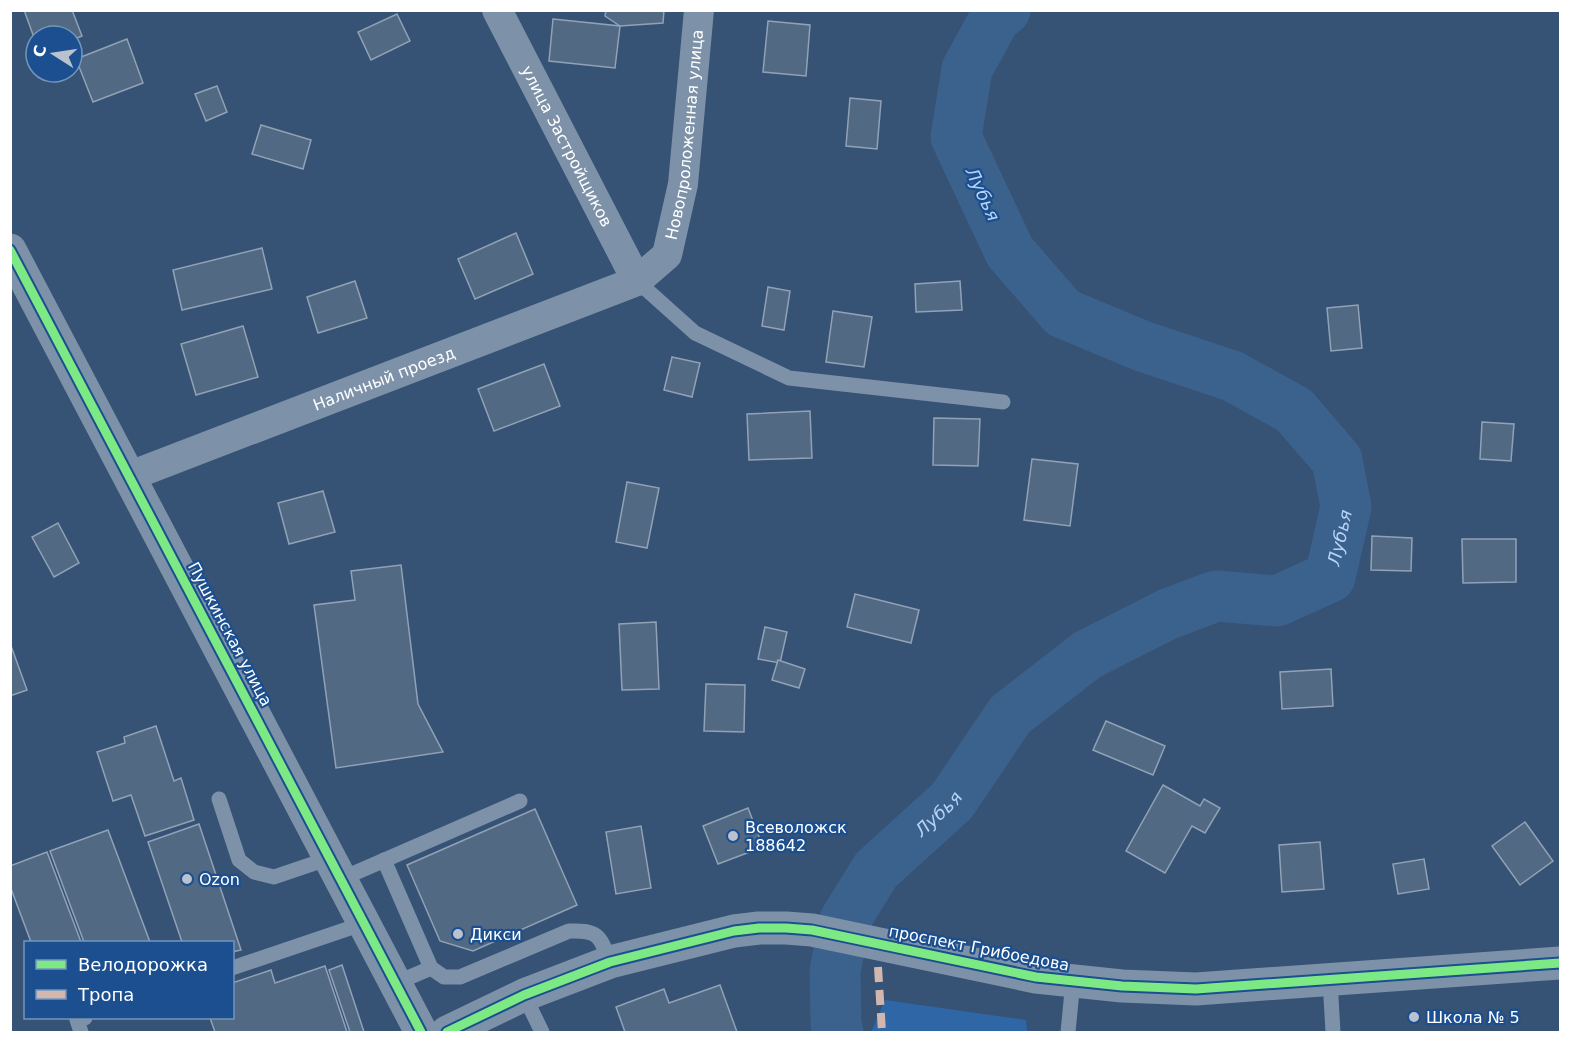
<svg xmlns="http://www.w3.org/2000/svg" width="1571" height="1043" font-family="'DejaVu Sans',sans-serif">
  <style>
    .green { fill: #2f66a5 }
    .water { fill: #3b618d }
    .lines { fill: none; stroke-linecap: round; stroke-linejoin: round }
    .river { stroke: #3b618d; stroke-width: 51 }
    .building { fill: #526984; stroke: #92a2b6; stroke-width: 1.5 }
    .service { stroke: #7d92a8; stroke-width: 15 }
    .minor { stroke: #7d92a8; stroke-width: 30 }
    .tertiary { stroke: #7d92a8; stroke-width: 33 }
    .quiet { stroke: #d1b7ad; stroke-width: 8; stroke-dasharray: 15 8; stroke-linecap: butt }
    .cycleway-casing { stroke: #1b4f8f; stroke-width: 13 }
    .cycleway { stroke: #7ce984; stroke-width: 9 }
    .poi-dot { fill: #b9c2ce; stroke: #1b4f8f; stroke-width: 2 }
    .labels { text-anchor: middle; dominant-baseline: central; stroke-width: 4.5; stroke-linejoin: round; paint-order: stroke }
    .street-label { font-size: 16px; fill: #fff; stroke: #1b4f8f }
    .poi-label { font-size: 16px; fill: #fff; stroke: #1b4f8f; text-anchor: start }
    .water-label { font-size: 18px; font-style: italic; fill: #b5d3f5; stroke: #1b4f8f }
  </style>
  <rect width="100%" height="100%" fill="#365274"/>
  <polygon class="green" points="885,1000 1026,1020 1027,1032 871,1032"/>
  <polygon class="water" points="812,967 858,976 854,1032 822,1032 817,1014"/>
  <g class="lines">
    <path class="river" id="s1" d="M838,1032L836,1024L835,971L845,920L876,870L952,801L1010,715L1087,655L1168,614L1216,596L1277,601L1330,577L1346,507L1337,460L1294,410L1232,376L1142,346L1063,313L1010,252L956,137L967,69L995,18L1005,10"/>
  </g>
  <g class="building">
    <polygon points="24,10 72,10 82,36 72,40 72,36 36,36 36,43"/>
    <polygon points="606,10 664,10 663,23 620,26 605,16"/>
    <polygon points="397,14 410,41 371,60 358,32"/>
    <polygon points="553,19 620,26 615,68 549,61"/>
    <polygon points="768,21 810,25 806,76 763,72"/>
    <polygon points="127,39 143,83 93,102 76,59"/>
    <polygon points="217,86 227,112 206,121 195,94"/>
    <polygon points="850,98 881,101 877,149 846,146"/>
    <polygon points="261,125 311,140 303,169 252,154"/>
    <polygon points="516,233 533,274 475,299 458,259"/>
    <polygon points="262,248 272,289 182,310 173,270"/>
    <polygon points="355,281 367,318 318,333 307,297"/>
    <polygon points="960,281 962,310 916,312 915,284"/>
    <polygon points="768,287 790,291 784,330 762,326"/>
    <polygon points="1358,305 1362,348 1331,351 1327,308"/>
    <polygon points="833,311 872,317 864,367 826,362"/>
    <polygon points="243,326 258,377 196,395 181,344"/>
    <polygon points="672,357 700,363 692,397 664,390"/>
    <polygon points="544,364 560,406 494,431 478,389"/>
    <polygon points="810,411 812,458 749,460 747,414"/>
    <polygon points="934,418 980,419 978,466 933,465"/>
    <polygon points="1482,422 1514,424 1511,461 1480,459"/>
    <polygon points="1032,459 1078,464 1070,526 1024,520"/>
    <polygon points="627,482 659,488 647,548 616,542"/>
    <polygon points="323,491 335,532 289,544 278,503"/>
    <polygon points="58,523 79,563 54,577 32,537"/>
    <polygon points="1372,536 1412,538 1411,571 1371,570"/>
    <polygon points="1462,539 1516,539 1516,582 1463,583"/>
    <polygon points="401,565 418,704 443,752 336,768 314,605 355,600 351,571"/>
    <polygon points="855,594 919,610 911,643 847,627"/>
    <polygon points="656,622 659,689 622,690 619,624"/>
    <polygon points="765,627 787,632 780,663 758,659"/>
    <polygon points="10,643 27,690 10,696"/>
    <polygon points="778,660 805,669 799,688 772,680"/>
    <polygon points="1331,669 1333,706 1282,709 1280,672"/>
    <polygon points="706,684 745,685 744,732 704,731"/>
    <polygon points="1106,721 1165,746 1153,775 1093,750"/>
    <polygon points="156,726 174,781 181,778 194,820 145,836 131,795 113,801 97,752 125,743 124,737"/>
    <polygon points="1163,785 1200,806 1204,799 1220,808 1205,833 1192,826 1165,873 1126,851"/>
    <polygon points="748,808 763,847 718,864 703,826"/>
    <polygon points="535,809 577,905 473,951 440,941 407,865"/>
    <polygon points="1525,822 1553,861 1520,885 1492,846"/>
    <polygon points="199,824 241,950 232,952 232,942 182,942 148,842"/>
    <polygon points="641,826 651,888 616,894 606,832"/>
    <polygon points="108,830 150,942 84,942 50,851"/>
    <polygon points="1320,842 1324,889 1282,892 1279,845"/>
    <polygon points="47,852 81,942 31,942 10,886 10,866"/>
    <polygon points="1424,859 1429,889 1398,894 1393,864"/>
    <polygon points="342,965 364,1032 350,1032 329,970"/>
    <polygon points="325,966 347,1032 215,1032 210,1018 232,1018 232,983 271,970 275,983"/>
    <polygon points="720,985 737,1032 625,1032 616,1007 664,989 669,1003"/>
  </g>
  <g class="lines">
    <g class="service">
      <polyline points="637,281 695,333 789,378 1003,402"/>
      <polyline points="219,799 239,860 254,872 274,877 330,858"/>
      <path d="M384,860L431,968L444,977H460L569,931C599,930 600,936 610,962"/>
      <polyline points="341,879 520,801"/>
      <polyline points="232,968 365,923"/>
      <polyline points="1330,980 1333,1032"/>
      <polyline points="396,983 431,968"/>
      <polyline points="524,995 542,1032"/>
      <polyline points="81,1032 77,1020 85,1018"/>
      <polyline points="1068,1032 1073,981"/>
    </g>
    <g class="minor">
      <path id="s2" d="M497,10L637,281"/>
      <path id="s3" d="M130,476L637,281L667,255L683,184L699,10"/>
    </g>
    <g class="tertiary">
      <polyline points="10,250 421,1032"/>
      <polyline points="447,1032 524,995 610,962 734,931 759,928 786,928 812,930 1036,977 1122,986 1196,989 1560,963"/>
    </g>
    <polyline class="quiet" points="878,967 882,1032"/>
    <defs>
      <g id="cycleway">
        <polyline points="10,250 421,1032"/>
        <polyline points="447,1032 524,995 610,962 734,931 759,928 786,928 812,930 1036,977 1122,986 1196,989 1560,963"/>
      </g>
    </defs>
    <use href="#cycleway" class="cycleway-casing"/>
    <use href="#cycleway" class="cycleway"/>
  </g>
  <g class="poi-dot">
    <circle cx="733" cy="836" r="6"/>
    <circle cx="187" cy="879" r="6"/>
    <circle cx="458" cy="934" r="6"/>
    <circle cx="1414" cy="1017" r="6"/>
  </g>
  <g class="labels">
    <g class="street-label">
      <text stroke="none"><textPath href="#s3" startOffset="705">Новопроложенная улица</textPath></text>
      <text stroke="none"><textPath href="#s2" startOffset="153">улица Застройщиков</textPath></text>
      <text stroke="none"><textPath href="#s3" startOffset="272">Наличный проезд</textPath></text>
      <text transform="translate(230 634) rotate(62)">Пушкинская улица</text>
      <text transform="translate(979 948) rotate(11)">проспект Грибоедова</text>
    </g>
    <g class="poi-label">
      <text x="745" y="827">Всеволожск<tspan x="745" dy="18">188642</tspan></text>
      <text x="199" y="879">Ozon</text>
      <text x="470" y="934">Дикси</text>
      <text x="1426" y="1017">Школа № 5</text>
    </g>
    <g class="water-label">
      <text transform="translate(983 194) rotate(65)">Лубья</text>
      <text stroke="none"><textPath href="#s1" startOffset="778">Лубья</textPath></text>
      <text stroke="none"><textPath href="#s1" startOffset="256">Лубья</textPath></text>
    </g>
  </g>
  <rect width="1571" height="1043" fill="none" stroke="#ffffff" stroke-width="24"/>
  <rect x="24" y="941" width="210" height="78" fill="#1b4f8f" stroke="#7695bc" stroke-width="1.5"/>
  <rect x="36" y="960" width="30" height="9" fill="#7ce984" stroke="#7695bc" stroke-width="1.5"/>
  <text x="78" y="971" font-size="18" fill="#ffffff">Велодорожка</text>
  <rect x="36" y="990" width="30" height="9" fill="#d1b7ad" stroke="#7695bc" stroke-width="1.5"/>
  <text x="78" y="1001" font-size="18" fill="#ffffff">Тропа</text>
  <g transform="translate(54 54) rotate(282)"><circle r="28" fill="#1b4f8f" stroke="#7695bc" stroke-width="1.5"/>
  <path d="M0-4.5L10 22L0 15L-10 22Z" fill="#b9c2ce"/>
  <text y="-9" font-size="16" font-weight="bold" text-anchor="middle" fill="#ffffff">С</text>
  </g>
</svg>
